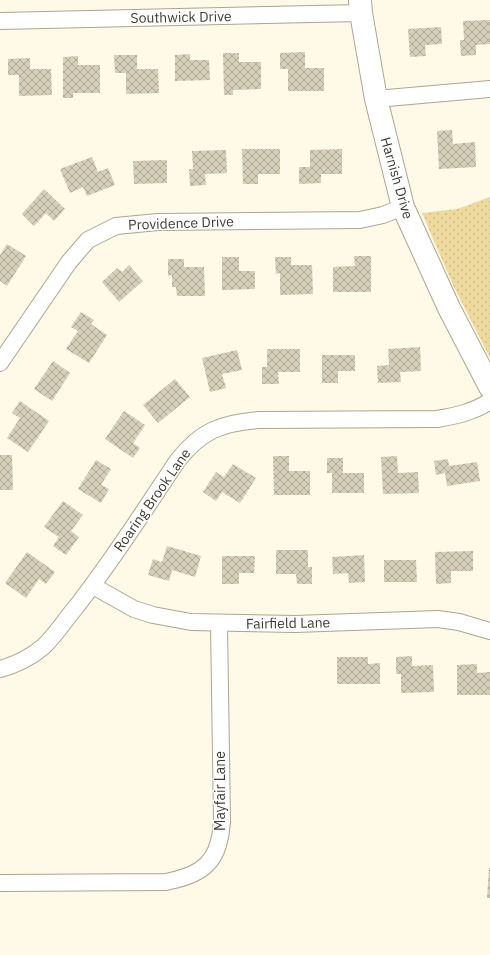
<svg xmlns="http://www.w3.org/2000/svg" width="490" height="955" font-family="'IBM Plex Sans',sans-serif">
  <style>
    .park { fill: url(#park-dots) }
    .building { fill: url(#building-cross-hatch) }
    .lines { fill: none; stroke-linecap: round; stroke-linejoin: round }
    .street-casing { stroke: #aca58f; stroke-width: 18 }
    .secondary-casing { stroke: #aca58f; stroke-width: 24 }
    .street { stroke: #fff; stroke-width: 16 }
    .secondary { stroke: #fff; stroke-width: 22 }
    .labels { text-anchor: middle; dominant-baseline: central; stroke-width: 3; stroke-linejoin: round; paint-order: stroke }
    .street-label { font-size: 14px; fill: #3f3c33; stroke: #fff }
  </style>
  <defs>
    <pattern id="park-dots" width="8" height="8" patternUnits="userSpaceOnUse"><rect width="8" height="8" fill="#eeda9e"/><path d="M2 2h.1M6 6h.1" fill="none" stroke="#cdbc89" stroke-width="1.8" stroke-linecap="round"/></pattern>
    <pattern id="building-cross-hatch" width="8" height="8" patternUnits="userSpaceOnUse"><rect width="8" height="8" fill="#d5ceb8"/><path d="M0 0l8 8M0 8l8-8" fill="none" stroke="#aea896"/></pattern>
  </defs>
  <rect width="100%" height="100%" fill="#fff9e7"/>
  <polygon class="park" points="490,197 490,358 453,285 422,213 457,209"/>
  <g class="building">
    <polygon points="490,20 490,44 476,45 476,55 461,56 460,40 464,40 463,21"/>
    <polygon points="441,27 442,44 425,45 426,56 410,57 408,29"/>
    <polygon points="305,52 305,68 324,68 324,91 288,91 288,69 280,69 280,53"/>
    <polygon points="223,53 239,53 239,62 261,62 261,89 233,90 233,95 224,95"/>
    <polygon points="190,54 190,60 209,60 210,80 175,81 175,55"/>
    <polygon points="114,55 137,55 137,69 158,69 159,93 126,94 126,73 115,73"/>
    <polygon points="78,56 78,65 100,65 100,93 73,93 73,98 63,98 63,57"/>
    <polygon points="30,58 30,69 51,69 52,95 19,96 19,75 8,75 8,59"/>
    <polygon points="452,130 453,144 475,142 476,167 439,169 437,131"/>
    <polygon points="242,149 280,149 280,174 258,174 258,184 243,184"/>
    <polygon points="342,149 342,174 321,174 321,183 299,184 299,167 310,167 310,150"/>
    <polygon points="226,150 227,173 205,174 206,185 190,186 189,169 193,169 192,151"/>
    <polygon points="92,157 98,172 108,168 115,185 87,196 83,187 70,193 60,169"/>
    <polygon points="167,160 167,183 134,184 133,161"/>
    <polygon points="44,189 65,209 54,221 46,213 34,226 22,214"/>
    <polygon points="7,244 26,256 7,286 0,281 0,255"/>
    <polygon points="354,256 371,256 371,292 333,292 333,267 355,266"/>
    <polygon points="222,257 239,257 239,271 255,271 255,289 222,290"/>
    <polygon points="275,257 291,257 291,265 312,265 313,294 280,295 280,273 276,274"/>
    <polygon points="168,259 184,259 184,267 204,267 205,296 177,296 176,287 172,287 172,275 168,276"/>
    <polygon points="129,265 143,281 119,302 102,282 117,268 122,272"/>
    <polygon points="81,312 94,320 91,324 107,335 89,363 66,349 78,331 71,327"/>
    <polygon points="420,347 421,371 400,372 401,382 378,383 377,366 389,365 388,349"/>
    <polygon points="267,349 300,349 300,372 278,372 279,384 262,384 262,367 267,367"/>
    <polygon points="237,350 242,370 222,374 226,388 210,392 202,358"/>
    <polygon points="322,355 355,355 355,371 338,371 338,383 322,383"/>
    <polygon points="53,361 70,373 52,401 34,389"/>
    <polygon points="175,379 190,397 158,423 143,405"/>
    <polygon points="20,401 49,421 28,452 7,438 20,418 12,413"/>
    <polygon points="124,411 145,425 133,443 140,448 133,458 105,439"/>
    <polygon points="0,455 12,455 13,490 0,490"/>
    <polygon points="273,456 289,456 289,471 310,471 310,495 274,495"/>
    <polygon points="397,456 398,473 418,472 419,493 383,494 381,457"/>
    <polygon points="327,458 343,458 343,473 364,473 364,493 332,493 332,473 327,473"/>
    <polygon points="448,459 449,466 477,462 480,481 447,486 445,473 436,475 434,461"/>
    <polygon points="96,460 111,469 101,485 109,489 101,503 78,489"/>
    <polygon points="233,464 256,478 240,503 222,492 216,501 203,492 216,472 224,477"/>
    <polygon points="63,501 83,515 71,531 79,537 66,555 53,546 59,537 44,527"/>
    <polygon points="167,546 201,556 195,577 172,570 169,581 148,575 153,559 162,562"/>
    <polygon points="276,550 308,550 308,567 312,567 312,584 297,584 296,574 276,574"/>
    <polygon points="473,551 473,571 451,571 451,583 436,584 435,552"/>
    <polygon points="27,552 55,572 46,584 39,579 26,598 5,583"/>
    <polygon points="364,555 365,582 349,583 348,573 333,574 332,557"/>
    <polygon points="222,556 255,556 254,573 239,573 239,584 222,584"/>
    <polygon points="384,560 416,560 417,582 384,582"/>
    <polygon points="412,656 412,666 433,665 434,692 401,693 401,674 396,674 396,657"/>
    <polygon points="337,657 368,657 368,664 380,663 380,684 337,684"/>
    <polygon points="477,664 477,673 490,672 490,695 457,695 457,665"/>
    <polygon points="489,868 490,868 490,898 487,898"/>
  </g>
  <g class="lines">
    <defs>
      <g id="street">
        <polyline points="0,21 361,13"/>
        <polyline points="376,99 490,89"/>
        <polyline points="0,363 69,262 88,240 116,226 158,222 360,220 383,215 403,207"/>
        <polyline points="93,586 134,609 153,615 191,622 295,624 438,619 459,622 490,631"/>
        <path d="M0,669C15,665 31,657 43,647C55,636 65,620 76,607C113,560 145,509 178,460C201,431 221,423 258,420L437,419C455,416 474,412 490,401"/>
        <path d="M0,883L166,882C191,877 213,869 219,841C221,835 221,828 222,822L219,623"/>
      </g>
      <polyline id="secondary" points="360,0 361,13 376,99 403,207 449,308 490,387"/>
    </defs>
    <use href="#street" class="street-casing"/>
    <use href="#secondary" class="secondary-casing"/>
    <use href="#street" class="street"/>
    <use href="#secondary" class="secondary"/>
  </g>
  <g class="labels">
    <g class="street-label">
      <text transform="translate(181 17) rotate(-1)">Southwick Drive</text>
      <text transform="translate(397 178) rotate(74)">Harnish Drive</text>
      <text transform="translate(181 223) rotate(-2)">Providence Drive</text>
      <text transform="translate(152 500) rotate(-55)">Roaring Brook Lane</text>
      <text transform="translate(288 623) rotate(-1)">Fairfield Lane</text>
      <text transform="translate(220 791) rotate(-90)">Mayfair Lane</text>
    </g>
  </g>
</svg>
